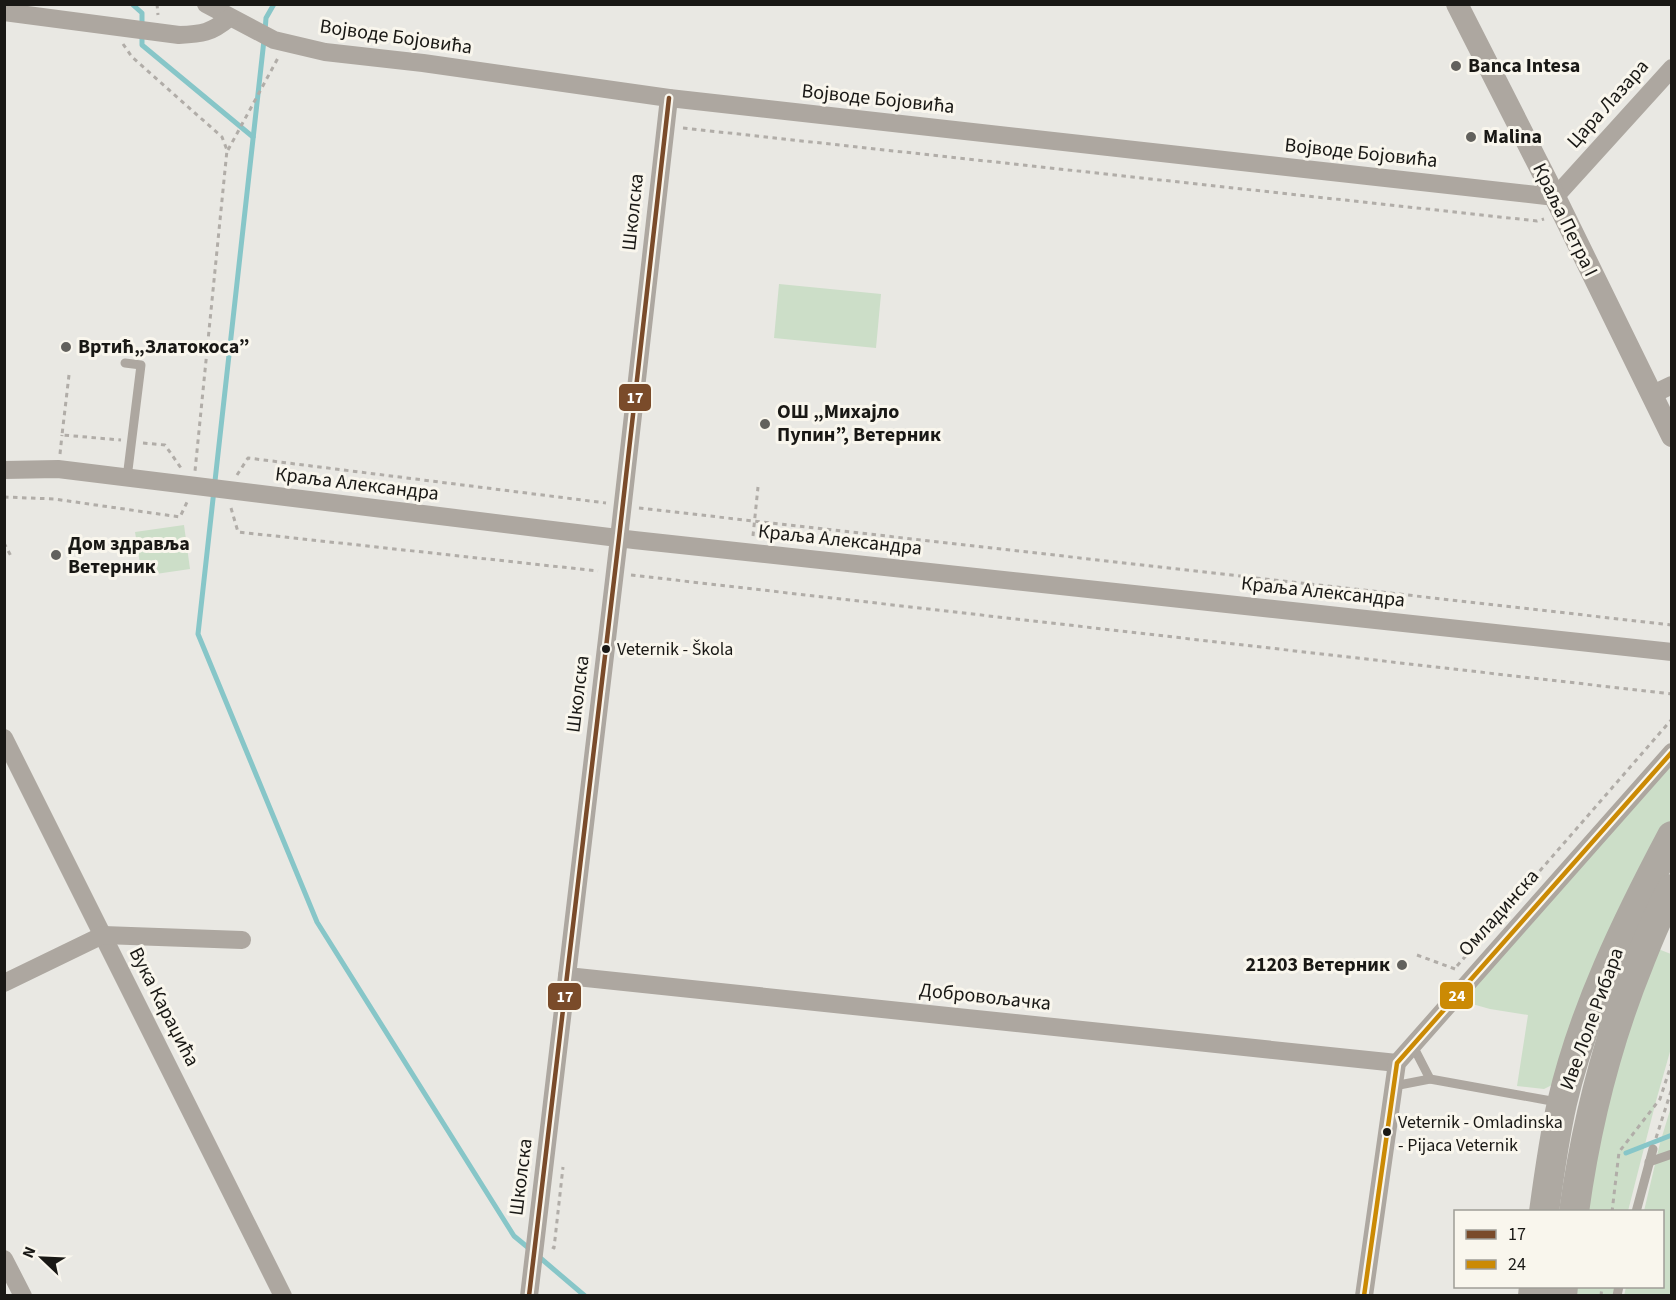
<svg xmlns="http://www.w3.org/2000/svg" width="1676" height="1300" font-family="'Source Sans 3',sans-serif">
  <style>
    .green { fill: #ccdec8 }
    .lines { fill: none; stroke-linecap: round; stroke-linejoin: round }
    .stream { stroke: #87c6c8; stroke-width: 5 }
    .path { stroke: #b1ada8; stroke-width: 3; stroke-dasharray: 4.5 4.5; stroke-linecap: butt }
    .service { stroke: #ada7a0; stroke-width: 9 }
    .minor { stroke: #ada7a0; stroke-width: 18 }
    .tertiary { stroke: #ada7a0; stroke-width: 22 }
    .primary { stroke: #aea9a2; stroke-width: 30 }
    .bus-1-casing { stroke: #f9f6ed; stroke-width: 9 }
    .bus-2-casing { stroke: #f9f6ed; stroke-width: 9 }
    .bus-1 { stroke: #7a4b2a; stroke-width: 4.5 }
    .bus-2 { stroke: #cb8a04; stroke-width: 4.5 }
    .poi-dot { fill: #62615d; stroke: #f9f6ed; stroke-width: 2 }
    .bus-dot { fill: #191815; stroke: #f9f6ed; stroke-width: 2 }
    .labels { text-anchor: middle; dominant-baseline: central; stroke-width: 6; stroke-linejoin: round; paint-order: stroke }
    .bus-label { font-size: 18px; fill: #191815; stroke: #f9f6ed; text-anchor: start }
    .street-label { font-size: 20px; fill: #191815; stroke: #f9f6ed }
    .poi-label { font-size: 20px; font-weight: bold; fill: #191815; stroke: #f9f6ed; text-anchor: start }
    .line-badge { stroke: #f9f6ed; stroke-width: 2 }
    .badge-label { font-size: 16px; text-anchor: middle; font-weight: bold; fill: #fff }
  </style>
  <rect width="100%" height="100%" fill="#e9e8e3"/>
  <g class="green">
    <polygon points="779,284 881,294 876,348 774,338"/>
    <polygon points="184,525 190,569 142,576 135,532"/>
    <polygon points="1671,766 1671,822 1554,1084 1544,1089 1517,1086 1528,1015 1490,1009 1458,1000"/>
    <polygon points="1653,947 1671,954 1671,1048 1656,1101 1628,1211 1582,1212 1599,1109"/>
    <polygon points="1671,1107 1671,1295 1624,1296 1626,1287 1662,1286 1662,1212 1644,1211 1660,1143"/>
    <polygon points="1571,1287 1615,1287 1613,1295 1570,1296"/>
  </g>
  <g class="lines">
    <g class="stream">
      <polyline points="132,4 142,13 142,45 253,137"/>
      <polyline points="265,31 266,18 274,4"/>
      <polyline points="264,40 198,634 317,922 514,1236 531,1250"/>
      <polyline points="1626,1153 1672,1135"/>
      <polyline points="538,1256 585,1296"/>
    </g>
    <g class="path">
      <polyline points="157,4 158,15"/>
      <polyline points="123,44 132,57 222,137 227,150 195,471"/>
      <polyline points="683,128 1537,221 1544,219"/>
      <polyline points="228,150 278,58"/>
      <polyline points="69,375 62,435 121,440"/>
      <polyline points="143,443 165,445 181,468"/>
      <polyline points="60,454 62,435"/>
      <polyline points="237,475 248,458 606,503"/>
      <polyline points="4,497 54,499 180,517 188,500"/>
      <polyline points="231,508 238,532 598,571"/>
      <polyline points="639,508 1672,625"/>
      <polyline points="753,536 758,487"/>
      <polyline points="4,543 12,558"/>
      <polyline points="631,575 1672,694"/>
      <polyline points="1417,955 1455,969"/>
      <polyline points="1457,966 1672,719"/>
      <polyline points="1656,1138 1672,1088"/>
      <polyline points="1612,1212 1619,1152 1660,1099 1672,1062"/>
      <polyline points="552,1247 554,1248 563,1167"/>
      <polyline points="1601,1296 1602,1286"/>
    </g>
    <g class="service">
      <polyline points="125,363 141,365 127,478"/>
      <polyline points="1413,1046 1430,1079"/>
      <polyline points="1394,1086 1430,1079 1557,1102"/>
      <polyline points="1649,1162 1672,1154"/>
      <polyline points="1636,1212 1653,1149"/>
      <polyline points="1617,1296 1619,1286"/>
    </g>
    <g class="minor">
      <polyline points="206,4 274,40 325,52 423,63 669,98 1555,197 1672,68"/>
      <path d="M4,12L179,35C202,34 211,33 229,18"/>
      <polyline points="1651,395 1672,385"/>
      <polyline points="4,470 58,469 634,540 1672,652"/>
      <polyline points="4,738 283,1296"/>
      <polyline points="567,976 1397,1063"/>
      <polyline points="4,983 103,935 242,940"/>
      <polyline points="4,1259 23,1296"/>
      <polyline points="529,1296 619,538 669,98"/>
      <polyline points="1364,1296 1397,1063 1672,752"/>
    </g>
    <polyline class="tertiary" points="1457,4 1555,197 1672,436"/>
    <g class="primary">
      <path d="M1544,1212C1549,1175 1554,1138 1562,1103C1584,1009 1627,921 1672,836"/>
      <path d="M1574,1212C1586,1124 1607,1041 1640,960C1650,935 1659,912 1672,889"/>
      <polyline points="1533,1296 1534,1286"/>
      <polyline points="1562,1296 1563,1286"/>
    </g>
    <defs>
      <polyline id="bus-1" points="529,1296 619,538 669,98"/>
      <polyline id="bus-2" points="1364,1296 1397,1063 1672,752"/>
    </defs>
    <use href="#bus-1" class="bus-1-casing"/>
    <use href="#bus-2" class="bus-2-casing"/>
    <use href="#bus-1" class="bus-1"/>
    <use href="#bus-2" class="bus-2"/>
  </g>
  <g class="poi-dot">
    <circle cx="1456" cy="66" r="6"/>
    <circle cx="1471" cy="137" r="6"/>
    <circle cx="66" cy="347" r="6"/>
    <circle cx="765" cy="424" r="6"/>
    <circle cx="56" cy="555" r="6"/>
    <circle cx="1402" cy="965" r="6"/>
  </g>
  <g class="bus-dot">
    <circle cx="606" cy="649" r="5"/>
    <circle cx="1387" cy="1132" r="5"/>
  </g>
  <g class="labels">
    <g class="bus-label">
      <text x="617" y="649">Veternik - Škola</text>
      <text x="1398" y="1122">Veternik - Omladinska<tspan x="1398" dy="23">- Pijaca Veternik</tspan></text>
    </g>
    <g class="street-label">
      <text transform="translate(396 37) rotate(8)">Војводе Бојовића</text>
      <text transform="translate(878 99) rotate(6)">Војводе Бојовића</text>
      <text transform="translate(1608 104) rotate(-48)">Цара Лазара</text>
      <text transform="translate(1361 153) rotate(6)">Војводе Бојовића</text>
      <text transform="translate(633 212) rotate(-84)">Школска</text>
      <text transform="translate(1565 220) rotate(64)">Краља Петра I</text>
      <text transform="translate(357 484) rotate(7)">Краља Александра</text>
      <text transform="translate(840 540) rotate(6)">Краља Александра</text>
      <text transform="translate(1323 592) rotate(6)">Краља Александра</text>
      <text transform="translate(578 694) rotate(-83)">Школска</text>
      <text transform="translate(1499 913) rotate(-48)">Омладинска</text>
      <text transform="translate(985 997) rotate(6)">Добровољачка</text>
      <text transform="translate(164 1007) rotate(63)">Вука Караџића</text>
      <text transform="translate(1592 1019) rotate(-70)">Иве Лоле Рибара</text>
      <text transform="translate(521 1177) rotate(-83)">Школска</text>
    </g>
    <g class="poi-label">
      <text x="1468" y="66">Banca Intesa</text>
      <text x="1483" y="137">Malina</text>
      <text x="78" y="347">Вртић„Златокоса”</text>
      <text x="777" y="412">ОШ „Михајло<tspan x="777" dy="23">Пупин”, Ветерник</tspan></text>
      <text x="68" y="544">Дом здравља<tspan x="68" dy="23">Ветерник</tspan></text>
      <text x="1390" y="965" text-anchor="end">21203 Ветерник</text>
    </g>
  </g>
  <g class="line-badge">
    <rect x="618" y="383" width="34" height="29" rx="6" fill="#7a4b2a"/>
    <rect x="1439" y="981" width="35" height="29" rx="6" fill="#cb8a04"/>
    <rect x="547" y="982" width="35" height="29" rx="6" fill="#7a4b2a"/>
  </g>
  <g class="badge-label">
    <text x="635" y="403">17</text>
    <text x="1457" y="1001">24</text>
    <text x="565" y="1002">17</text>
  </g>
  <rect width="1676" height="1300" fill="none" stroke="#191815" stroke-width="12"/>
  <rect x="1454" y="1210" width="210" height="78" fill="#f9f6ed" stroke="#9f9d97" stroke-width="1.5"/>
  <rect x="1466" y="1230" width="30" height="9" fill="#7a4b2a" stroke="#9f9d97" stroke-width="1.5"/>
  <text x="1508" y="1240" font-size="18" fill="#191815">17</text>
  <rect x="1466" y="1260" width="30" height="9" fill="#cb8a04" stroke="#9f9d97" stroke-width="1.5"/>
  <text x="1508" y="1270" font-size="18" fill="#191815">24</text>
  <g transform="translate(42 1258) rotate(293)" stroke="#f9f6ed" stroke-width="4.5" paint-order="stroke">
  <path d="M0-4.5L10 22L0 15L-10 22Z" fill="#191815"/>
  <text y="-9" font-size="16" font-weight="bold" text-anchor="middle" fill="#191815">N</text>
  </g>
</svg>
